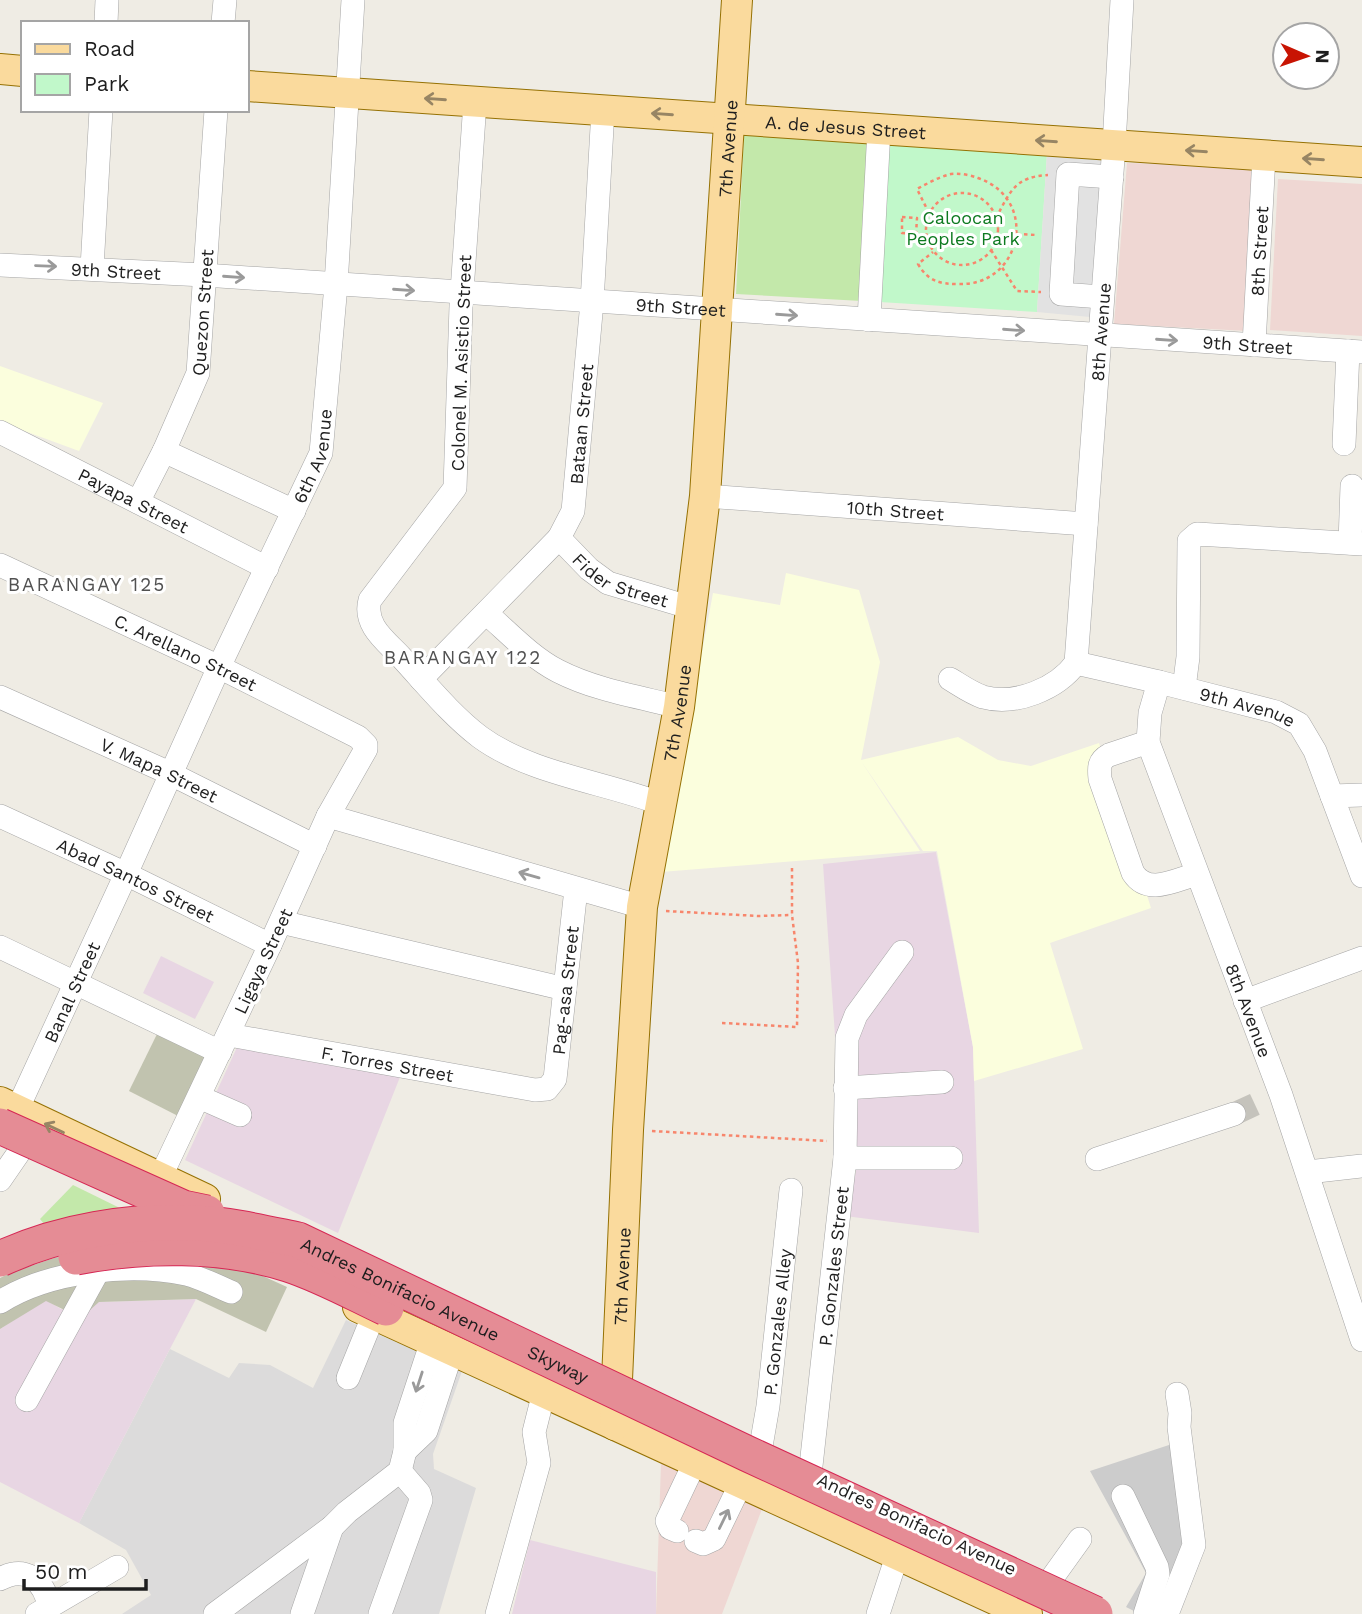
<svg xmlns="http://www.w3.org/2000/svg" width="1362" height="1614" font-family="'Work Sans',sans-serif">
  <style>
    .residential { fill: #dcdbdb }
    .commercial { fill: #efd7d3 }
    .industrial { fill: #e8d6e3 }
    .education { fill: #fbfedd }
    .religious { fill: #ccc }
    .construction { fill: #c1c3af }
    .grass { fill: #c3e8aa }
    .park { fill: #c1f8ca }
    .parking { fill: #e2e2e2 }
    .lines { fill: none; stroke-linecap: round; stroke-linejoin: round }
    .minor-tunnel { stroke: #c5c3bc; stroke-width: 23; stroke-dasharray: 23 11; stroke-linecap: butt }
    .minor-casing { stroke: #a5a5a5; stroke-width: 24 }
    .major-casing { stroke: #957103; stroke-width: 32 }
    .path { stroke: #f7866c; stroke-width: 2.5; stroke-dasharray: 3.5 3.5; stroke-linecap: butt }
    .minor { stroke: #fff; stroke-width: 23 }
    .major { stroke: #fada9d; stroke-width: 30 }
    .highway-bridge-casing { stroke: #d62754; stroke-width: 37; stroke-linecap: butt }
    .highway-bridge { stroke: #e58c95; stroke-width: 35 }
    .oneway { stroke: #978564 }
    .oneway2 { stroke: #9a9a9a }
    .labels { text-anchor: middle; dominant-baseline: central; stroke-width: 6; stroke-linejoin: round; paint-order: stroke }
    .street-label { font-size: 18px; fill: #1e1e1e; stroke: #fff }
    .park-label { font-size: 18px; fill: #0d7a20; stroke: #fff }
    .neighbourhood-label { font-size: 19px; letter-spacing: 2px; fill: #515151; stroke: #fff }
  </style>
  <rect width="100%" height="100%" fill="#efece4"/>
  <polygon class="residential" points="346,1320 462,1371 433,1454 434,1469 476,1488 439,1614 122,1614 151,1595 126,1550 79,1523 170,1349 229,1378 239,1363 270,1365 313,1388"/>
  <g class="commercial">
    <polygon points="1127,163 1256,166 1248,331 1114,324"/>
    <polygon points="1278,179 1362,184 1362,336 1270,330"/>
    <polygon points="661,1463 762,1509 722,1614 656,1614"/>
  </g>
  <g class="industrial">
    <polygon points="936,852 973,1047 979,1233 845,1216 856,1172 856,1153 836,1050 823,864"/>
    <polygon points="161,956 214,982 195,1019 143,993"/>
    <polygon points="239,1043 402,1072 338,1233 185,1160"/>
    <polygon points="196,1299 79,1523 0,1482 0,1329 46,1300 61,1309 99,1302"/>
    <polygon points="530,1540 656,1572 656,1614 512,1614"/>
  </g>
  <g class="education">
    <polygon points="0,366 103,403 79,451 0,422"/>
    <polygon points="786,573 859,590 880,662 861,760 958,737 998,760 1031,766 1099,743 1151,908 1050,943 1083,1049 974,1081 973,1047 937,851 923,851 861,761 920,851 661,872 713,593 780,605"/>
  </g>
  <polygon class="religious" points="1172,1444 1190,1544 1164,1614 1140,1614 1126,1607 1146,1573 1090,1471"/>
  <g class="construction">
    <polygon points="159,1030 210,1056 180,1117 129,1091"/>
    <polygon points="195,1245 287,1287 266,1332 196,1299 99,1302 81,1318 46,1301 0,1329 0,1278 10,1273 54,1258 111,1247"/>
  </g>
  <g class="grass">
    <polygon points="744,135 889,143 880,302 736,294"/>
    <polygon points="73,1185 128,1212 49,1230 40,1219"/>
  </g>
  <polygon class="park" points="889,143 1047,153 1037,312 880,302"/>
  <polygon class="parking" points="1047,153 1103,157 1090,317 1037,312"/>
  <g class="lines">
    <polyline class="minor-tunnel" points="1234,1114 1262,1101"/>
    <defs>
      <g id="minor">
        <polyline points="106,23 107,0"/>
        <polyline points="223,23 225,0"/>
        <path d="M475,102L461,306L455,488L370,600C363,625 386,641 401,657C426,684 451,715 480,737C529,773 603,782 659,803"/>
        <path id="s1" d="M0,265L204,275L1362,352"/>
        <polyline points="92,268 101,110"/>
        <polyline points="1102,297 1061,294 1068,174 1112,177"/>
        <polyline points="869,320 879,129"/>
        <path id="s2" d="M1254,345L1264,156"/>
        <path id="s3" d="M0,432L267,568"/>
        <polyline points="1344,444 1348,351"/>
        <polyline points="164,451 294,511"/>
        <path id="s4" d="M705,496L1086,524"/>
        <path id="s5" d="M138,502L164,451L198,373L216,110"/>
        <path id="s6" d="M559,538L589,569L608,583L692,608"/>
        <polyline points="1350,543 1352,486"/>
        <path id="s7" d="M0,565L219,667L358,737L366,745V749L328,816L270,945L160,1178"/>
        <path d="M486,613C509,633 531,657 558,671C595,690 639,697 679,707"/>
        <path id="s8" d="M1076,663L1114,145L1122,0"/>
        <path id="s9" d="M1076,663L1159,682L1276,712L1299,724L1315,751L1362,876"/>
        <path id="s10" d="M421,679L559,538L573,511L592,302L603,110"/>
        <path d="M950,679C960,685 971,693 983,697C1015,706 1057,689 1076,663"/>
        <path id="s11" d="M1159,682L1150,713L1148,742L1281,1095L1362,1340"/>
        <polyline points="1184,688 1188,657 1189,541 1197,534 1362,544"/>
        <path id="s12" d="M0,697L165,771L315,846"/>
        <path d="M1148,742L1109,755C1098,761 1099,768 1100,779L1133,873C1148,896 1175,880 1197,874"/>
        <polyline points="1332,796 1362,795"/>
        <path id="s13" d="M0,816L126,874L270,945"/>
        <polyline points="328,816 642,907"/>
        <polyline points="281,922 565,989"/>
        <polyline points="0,947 220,1052"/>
        <polyline points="1245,1001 1362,958"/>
        <path id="s14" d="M229,1035L535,1090L547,1089L555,1079L576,889"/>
        <polyline points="845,1088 942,1082"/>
        <polyline points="199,1097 240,1115"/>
        <path id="s15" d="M17,1110L126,874L219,667L321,453L336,285L353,0"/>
        <polyline points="845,1158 951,1158"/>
        <polyline points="1097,1159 1234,1114"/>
        <polyline points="1308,1172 1362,1166"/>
        <polyline points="0,1180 22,1148"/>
        <path d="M0,1302C49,1271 129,1262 186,1274C201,1278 217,1286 231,1292"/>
        <polyline points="348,1378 374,1314"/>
        <polyline points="27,1400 103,1262"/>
        <polyline points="405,1451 426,1431 452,1351"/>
        <path id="s16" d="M760,1452L768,1406L791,1190"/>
        <path id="s17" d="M810,1475L845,1158L847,1038L856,1015L902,952"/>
        <polyline points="1123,1496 1157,1567 1158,1574 1145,1614"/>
        <polyline points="677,1531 670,1528 667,1521 696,1460"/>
        <polyline points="696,1541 703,1544 714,1539 742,1481"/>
        <path d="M0,1579C25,1565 44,1580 49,1606"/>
        <polyline points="1047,1585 1080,1539"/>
        <polyline points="37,1614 117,1567"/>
        <polyline points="215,1614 332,1527 347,1512 400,1471 405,1451 405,1423 432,1341"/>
        <polyline points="302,1614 332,1527"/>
        <polyline points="380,1614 421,1500 419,1493 400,1471"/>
        <polyline points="497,1614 539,1463 534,1432 544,1392"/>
        <polyline points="878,1614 902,1541"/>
        <polyline points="1167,1614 1194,1545 1179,1427 1180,1413 1177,1394"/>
      </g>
      <g id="major">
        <polyline points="0,69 23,71"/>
        <path id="s18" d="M247,86L1362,162"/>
        <polyline points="0,1102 205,1199"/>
        <polyline points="358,1307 1027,1614"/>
        <path id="s19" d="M615,1425L628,1130L642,907L679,707L705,496L737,0"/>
      </g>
    </defs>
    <use href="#minor" class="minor-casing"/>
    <use href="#major" class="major-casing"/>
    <g class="path">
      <circle cx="962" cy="229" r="36"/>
      <path d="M929,213L917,189C928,183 939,177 951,174C960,173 970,175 978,178C1041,200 1021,287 958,284C939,284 928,281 918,264L933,252"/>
      <polygon points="902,217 917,218 916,234 902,233"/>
      <path d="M996,218C1011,190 1015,177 1048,175"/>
      <polyline points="1017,234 1037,235"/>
      <polyline points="991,250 1017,291 1041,292"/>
      <polyline points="666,911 758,916 792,915"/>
      <polyline points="722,1023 797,1027 798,963 792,915 792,865"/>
      <polyline points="652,1131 827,1141"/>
    </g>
    <use href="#minor" class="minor"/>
    <use href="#major" class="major"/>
    <defs>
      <g id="highway-bridge">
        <polyline points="0,1126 183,1208 207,1213"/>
        <path d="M76,1257C144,1244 221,1243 288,1264C322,1275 354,1293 386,1308"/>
        <path id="s20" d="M0,1259C60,1231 130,1220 196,1223C230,1225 264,1233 298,1240L748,1454L1095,1614"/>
      </g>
    </defs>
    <use href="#highway-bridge" class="highway-bridge-casing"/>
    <use href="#highway-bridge" class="highway-bridge"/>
  </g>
  <defs><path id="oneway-shaft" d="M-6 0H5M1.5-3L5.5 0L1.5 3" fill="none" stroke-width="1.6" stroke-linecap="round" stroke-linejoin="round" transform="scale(1.75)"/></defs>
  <g class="oneway">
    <use href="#oneway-shaft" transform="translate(435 99) rotate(-176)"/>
    <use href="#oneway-shaft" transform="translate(662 114) rotate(-176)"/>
    <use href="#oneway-shaft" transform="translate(1046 141) rotate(-176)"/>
    <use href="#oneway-shaft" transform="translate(1196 151) rotate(-176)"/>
    <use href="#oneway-shaft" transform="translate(1313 159) rotate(-176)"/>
    <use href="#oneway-shaft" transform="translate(54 1128) rotate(-155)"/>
  </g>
  <g class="oneway2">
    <use href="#oneway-shaft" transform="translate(46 266) rotate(2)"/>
    <use href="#oneway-shaft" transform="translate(234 277) rotate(4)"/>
    <use href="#oneway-shaft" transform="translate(404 290) rotate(4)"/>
    <use href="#oneway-shaft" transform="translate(787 315) rotate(4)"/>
    <use href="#oneway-shaft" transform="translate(1014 330) rotate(4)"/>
    <use href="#oneway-shaft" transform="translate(1167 340) rotate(4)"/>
    <use href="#oneway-shaft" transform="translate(529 875) rotate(-164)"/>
    <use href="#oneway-shaft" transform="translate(419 1382) rotate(108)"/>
    <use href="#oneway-shaft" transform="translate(724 1519) rotate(-64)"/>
  </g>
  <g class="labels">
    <g class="street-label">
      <text stroke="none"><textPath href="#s18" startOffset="600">A. de Jesus Street</textPath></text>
      <text stroke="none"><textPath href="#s19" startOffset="1283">7th Avenue</textPath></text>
      <text stroke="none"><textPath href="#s2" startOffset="94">8th Street</textPath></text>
      <text stroke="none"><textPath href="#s1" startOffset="116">9th Street</textPath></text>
      <text stroke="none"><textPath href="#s1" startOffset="682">9th Street</textPath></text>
      <text stroke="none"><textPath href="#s5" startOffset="203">Quezon Street</textPath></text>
      <text stroke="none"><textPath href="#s8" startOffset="332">8th Avenue</textPath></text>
      <text stroke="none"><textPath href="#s1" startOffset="1250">9th Street</textPath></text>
      <text transform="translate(461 363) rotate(-88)">Colonel M. Asistio Street</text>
      <text stroke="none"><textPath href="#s10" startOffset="315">Bataan Street</textPath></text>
      <text stroke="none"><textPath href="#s15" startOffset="719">6th Avenue</textPath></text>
      <text stroke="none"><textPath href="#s3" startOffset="150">Payapa Street</textPath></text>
      <text stroke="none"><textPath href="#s4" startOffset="191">10th Street</textPath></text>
      <text stroke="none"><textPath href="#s6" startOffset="77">Fider Street</textPath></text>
      <text stroke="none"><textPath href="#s7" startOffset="205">C. Arellano Street</textPath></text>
      <text stroke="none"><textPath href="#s9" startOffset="177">9th Avenue</textPath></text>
      <text stroke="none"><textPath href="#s19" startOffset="716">7th Avenue</textPath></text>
      <text stroke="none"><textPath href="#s12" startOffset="175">V. Mapa Street</textPath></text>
      <text stroke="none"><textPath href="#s13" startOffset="150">Abad Santos Street</textPath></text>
      <text transform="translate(263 961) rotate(-65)">Ligaya Street</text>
      <text stroke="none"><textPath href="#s14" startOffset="425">Pag-asa Street</textPath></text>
      <text stroke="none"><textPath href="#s15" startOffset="130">Banal Street</textPath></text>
      <text stroke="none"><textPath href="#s11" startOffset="348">8th Avenue</textPath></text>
      <text stroke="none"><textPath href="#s14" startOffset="161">F. Torres Street</textPath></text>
      <text stroke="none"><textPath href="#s17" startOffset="210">P. Gonzales Street</textPath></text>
      <text stroke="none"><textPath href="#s19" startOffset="149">7th Avenue</textPath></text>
      <text stroke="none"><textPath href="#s20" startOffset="418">Andres Bonifacio Avenue</textPath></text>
      <text stroke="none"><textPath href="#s16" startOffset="131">P. Gonzales Alley</textPath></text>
      <text stroke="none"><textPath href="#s20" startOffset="593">Skyway</textPath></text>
      <text transform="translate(917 1524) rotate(25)">Andres Bonifacio Avenue</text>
    </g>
    <g class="park-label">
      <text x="963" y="217">Caloocan<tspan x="963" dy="21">Peoples Park</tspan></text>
    </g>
    <g class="neighbourhood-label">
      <text x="87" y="584">BARANGAY 125</text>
      <text x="463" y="657">BARANGAY 122</text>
    </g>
  </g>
  <rect x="21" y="21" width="228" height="91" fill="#ffffff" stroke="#a5a5a5" stroke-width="2"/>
  <rect x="35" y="44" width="35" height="10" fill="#fada9d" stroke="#a5a5a5" stroke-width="2"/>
  <text x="84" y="56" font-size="21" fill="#1e1e1e">Road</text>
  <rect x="35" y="74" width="35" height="21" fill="#c1f8ca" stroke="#a5a5a5" stroke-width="2"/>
  <text x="84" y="91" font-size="21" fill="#1e1e1e">Park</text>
  <g transform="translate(1306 56) rotate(92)"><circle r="33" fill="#ffffff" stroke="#a5a5a5" stroke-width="2"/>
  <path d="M0-5L12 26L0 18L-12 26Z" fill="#c81403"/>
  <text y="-10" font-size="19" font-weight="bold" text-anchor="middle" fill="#1e1e1e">N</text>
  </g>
  <path d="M24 1579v10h122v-10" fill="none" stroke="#1e1e1e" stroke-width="3.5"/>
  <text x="35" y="1579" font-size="21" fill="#1e1e1e" stroke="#ffffff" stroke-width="5" paint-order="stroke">50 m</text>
</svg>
